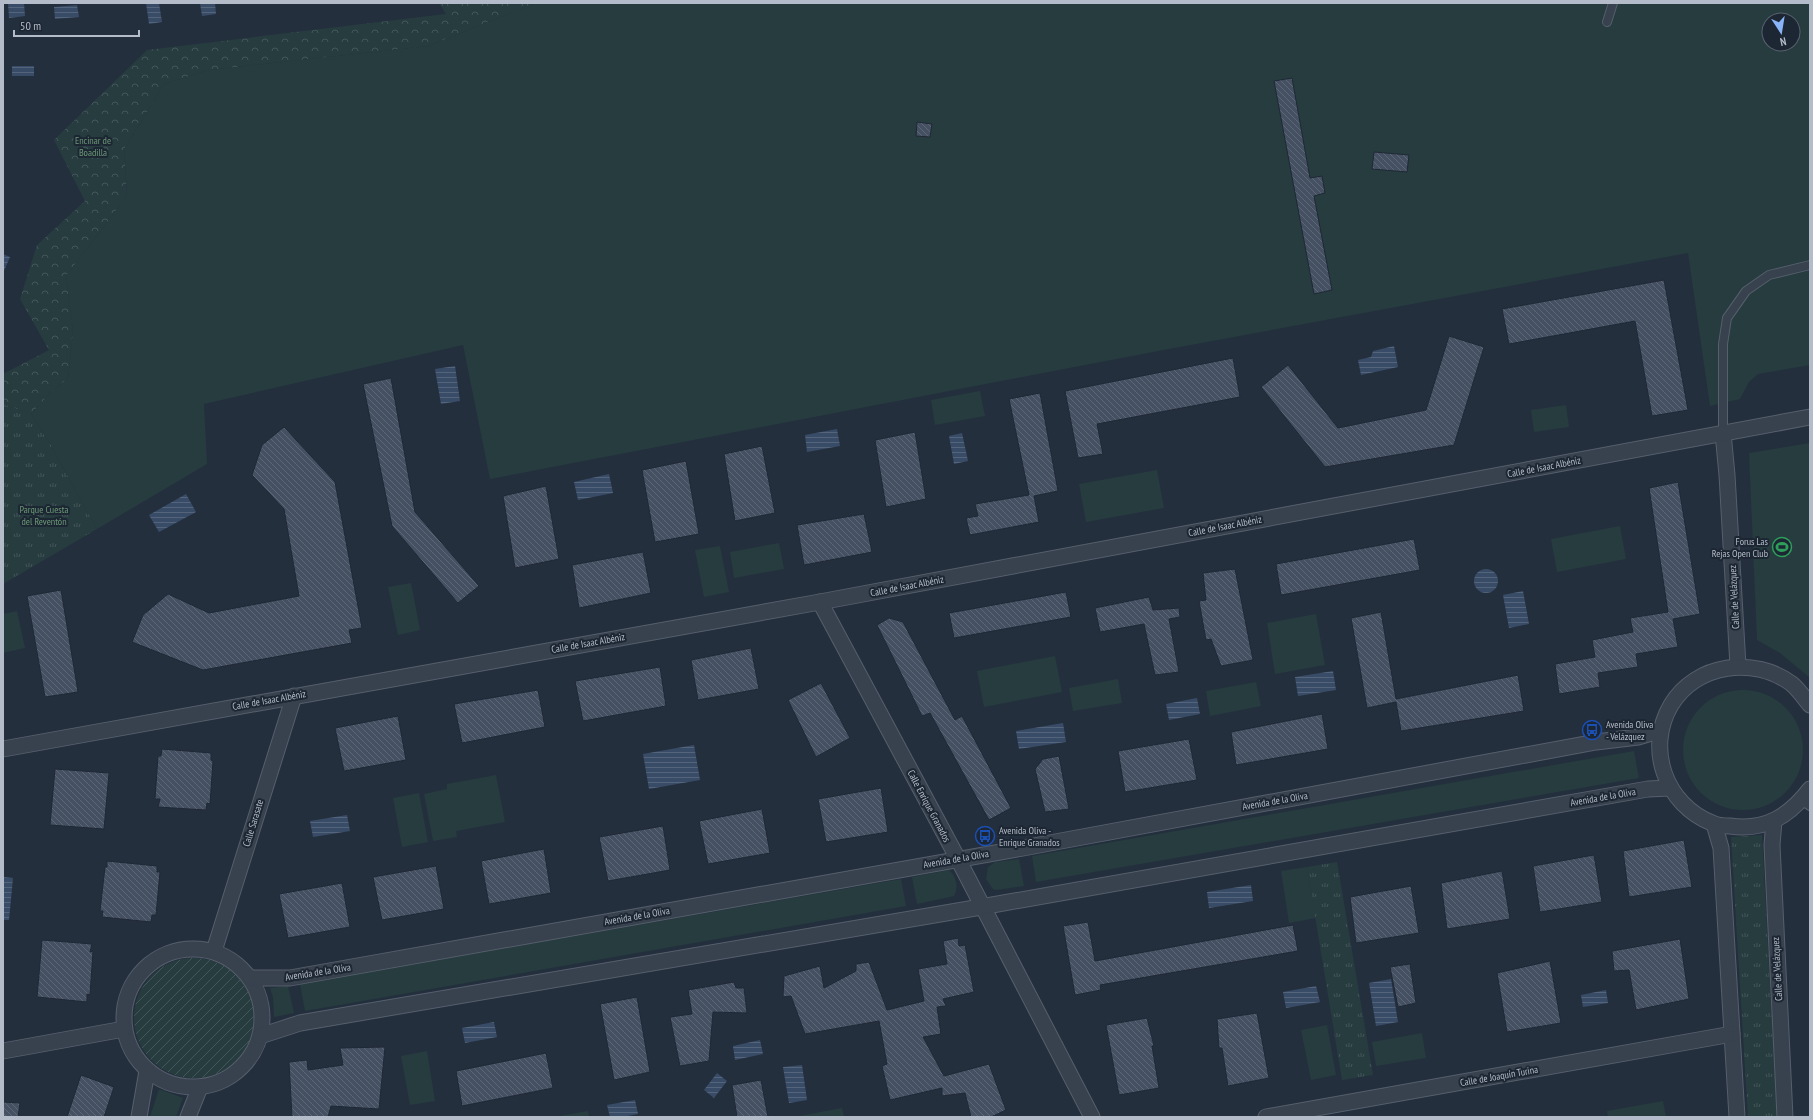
<svg xmlns="http://www.w3.org/2000/svg" width="1813" height="1120" font-family="'PT Sans Narrow',sans-serif">
  <style>
    .grass { fill: #263c3f; fill-rule: evenodd }
    .forest { fill: url(#forest-crowns) }
    .park { fill: url(#park-tufts) }
    .garden { fill: url(#garden-furrows) }
    .water { fill: url(#water-rules) }
    .building { fill: url(#building-back-hatch); stroke: #1f2835 }
    .lines { fill: none; stroke-linecap: round; stroke-linejoin: round }
    .service-casing { stroke: #565f6c; stroke-width: 10 }
    .minor-casing { stroke: #565f6c; stroke-width: 17 }
    .service { stroke: #38414e; stroke-width: 8 }
    .minor { stroke: #38414e; stroke-width: 15 }
    .labels { text-anchor: middle; dominant-baseline: central; stroke-width: 4; stroke-linejoin: round; paint-order: stroke }
    .park-label { font-size: 10px; fill: #6b9a76; stroke: #1d2633 }
    .street-label { font-size: 10px; fill: #b4bcc9; stroke: #1d2633 }
    .poi-label { font-size: 10px; fill: #b4bcc9; stroke: #1d2633; text-anchor: start }
  </style>
  <defs>
    <pattern id="forest-crowns" width="20" height="18" patternUnits="userSpaceOnUse"><rect width="20" height="18" fill="#263c3f"/><path d="M2 6a3 3 0 1 1 6 0M12 15a3 3 0 1 1 6 0" fill="none" stroke="#435659"/></pattern>
    <pattern id="park-tufts" width="24" height="20" patternUnits="userSpaceOnUse"><rect width="24" height="20" fill="#263c3f"/><path d="M3 7l-1-3M5 7V3M7 7l1-3M15 17l-1-3M17 17v-4M19 17l1-3" fill="none" stroke="#435659"/></pattern>
    <pattern id="garden-furrows" width="10" height="10" patternUnits="userSpaceOnUse"><rect width="10" height="10" fill="#263c3f"/><path d="M-1 1l2-2M0 10L10 0M9 11l2-2" fill="none" stroke="#435659"/></pattern>
    <pattern id="water-rules" width="6" height="5" patternUnits="userSpaceOnUse"><rect width="6" height="5" fill="#394c67"/><path d="M0 2.5h6" fill="none" stroke="#53647b"/></pattern>
    <pattern id="building-back-hatch" width="6" height="6" patternUnits="userSpaceOnUse"><rect width="6" height="6" fill="#455162"/><path d="M-1 5l2 2M0 0l6 6M5-1l2 2" fill="none" stroke="#5d6877"/></pattern>
  </defs>
  <rect width="100%" height="100%" fill="#242f3e"/>
  <g class="grass">
    <path d="M536,3H1810V365L1758,374L1749,382L1740,399L1710,406L1688,253L1158,351L490,479L463,345L204,404L207,464L97,529L50,444L31,414L50,393L68,378L73,332L66,276L127,196L124,149L164,84L209,70L428,46ZM1769,20H1793V44H1769Z"/>
    <polygon points="980,391 985,416 935,425 931,400"/>
    <polygon points="1566,405 1569,427 1534,432 1531,410"/>
    <polygon points="1810,443 1810,678 1780,653 1757,640 1749,453"/>
    <polygon points="1157,470 1164,508 1086,522 1079,484"/>
    <polygon points="1620,526 1626,559 1557,572 1551,539"/>
    <polygon points="779,543 784,569 734,578 730,552"/>
    <polygon points="720,546 729,592 704,597 695,550"/>
    <polygon points="411,583 420,630 398,635 388,587"/>
    <polygon points="17,611 25,648 3,653 3,614"/>
    <polygon points="1316,614 1325,665 1275,674 1267,623"/>
    <polygon points="1055,656 1062,692 984,707 977,671"/>
    <polygon points="1118,679 1122,703 1073,711 1069,688"/>
    <polygon points="1256,682 1261,706 1210,716 1206,691"/>
    <circle cx="1743" cy="750" r="60"/>
    <polygon points="1634,751 1639,778 1036,882 1032,856"/>
    <polygon points="496,775 505,822 456,831 457,837 433,841 424,794 447,789 447,784"/>
    <polygon points="419,793 428,842 402,847 393,798"/>
    <polygon points="1019,859 1024,886 996,890 993,889 986,879 988,867 995,862"/>
    <polygon points="1307,867 1316,918 1289,923 1281,871"/>
    <path d="M949,870C956,876 959,887 954,896L917,904L912,877Z"/>
    <polygon points="901,879 906,906 305,1011 300,984"/>
    <polygon points="288,986 294,1013 274,1017 273,997 270,988"/>
    <polygon points="1327,1025 1336,1075 1311,1080 1301,1030"/>
    <polygon points="1422,1033 1426,1058 1376,1066 1372,1042"/>
    <polygon points="427,1051 435,1101 410,1105 401,1056"/>
    <polygon points="159,1089 183,1098 176,1117 150,1117"/>
    <polygon points="1663,1101 1666,1117 1608,1117 1607,1111"/>
    <polygon points="842,1108 844,1117 794,1117"/>
    <polygon points="588,1111 589,1117 554,1117"/>
  </g>
  <polygon class="forest" points="439,3 536,3 428,46 209,70 164,84 124,149 127,196 66,276 73,332 68,378 50,393 31,414 3,404 3,374 49,350 20,299 37,245 85,201 54,140 147,50 446,14"/>
  <g class="park">
    <polygon points="3,404 31,414 50,444 97,529 3,584"/>
    <polygon points="1762,835 1777,1117 1748,1117 1731,837"/>
    <polygon points="1337,862 1373,1075 1342,1080 1307,867"/>
  </g>
  <circle class="garden" cx="194" cy="1018" r="60"/>
  <g class="water">
    <polygon points="8,3 24,3 25,16 9,18"/>
    <polygon points="146,3 159,3 162,22 149,24"/>
    <polygon points="200,3 215,3 216,14 202,16"/>
    <polygon points="77,5 79,17 55,19 54,7"/>
    <rect x="12" y="66" width="22" height="10"/>
    <polygon points="3,254 10,257 3,273"/>
    <polygon points="1394,346 1398,367 1361,375 1358,360 1371,357 1373,351"/>
    <polygon points="455,366 460,401 441,404 435,369"/>
    <polygon points="837,429 840,446 807,452 805,435"/>
    <polygon points="962,433 968,461 954,464 949,436"/>
    <polygon points="609,474 613,493 578,500 574,482"/>
    <polygon points="186,494 196,512 159,532 149,515"/>
    <circle cx="1486" cy="581" r="12"/>
    <polygon points="1523,591 1529,624 1509,628 1503,595"/>
    <polygon points="1333,671 1336,690 1298,696 1295,677"/>
    <polygon points="1197,698 1200,714 1169,720 1166,704"/>
    <polygon points="1063,723 1066,742 1019,749 1016,731"/>
    <polygon points="694,745 700,780 649,789 643,754"/>
    <polygon points="347,815 350,831 313,837 310,821"/>
    <polygon points="3,877 13,878 9,920 3,920"/>
    <polygon points="1251,885 1253,901 1209,908 1207,892"/>
    <polygon points="1391,979 1398,1022 1376,1026 1369,983"/>
    <polygon points="1316,986 1320,1002 1286,1008 1283,992"/>
    <polygon points="1606,990 1608,1003 1583,1007 1581,995"/>
    <polygon points="494,1022 497,1037 465,1043 462,1028"/>
    <polygon points="760,1040 763,1054 735,1060 733,1046"/>
    <polygon points="802,1065 807,1100 789,1103 783,1067"/>
    <polygon points="717,1073 727,1081 714,1098 704,1090"/>
    <polygon points="635,1100 638,1114 622,1117 610,1117 607,1105"/>
  </g>
  <g class="building">
    <polygon points="1292,78 1310,178 1322,176 1325,193 1314,196 1332,290 1314,294 1274,81"/>
    <polygon points="917,122 932,124 930,137 916,136"/>
    <polygon points="1374,152 1409,155 1407,172 1372,169"/>
    <polygon points="1664,280 1688,410 1652,416 1635,321 1509,344 1502,309"/>
    <polygon points="1449,336 1484,347 1454,445 1325,467 1261,387 1288,365 1338,428 1426,410"/>
    <polygon points="1233,358 1240,397 1097,424 1103,454 1078,458 1065,391"/>
    <polygon points="391,378 415,512 479,586 458,603 392,526 363,384"/>
    <polygon points="1040,393 1058,491 1034,496 1039,522 970,535 966,518 978,516 975,504 1029,495 1009,399"/>
    <polygon points="284,427 335,482 362,628 349,630 352,643 203,670 132,642 143,615 168,594 209,613 299,596 284,509 252,475 262,445"/>
    <polygon points="915,432 926,499 886,507 875,440"/>
    <polygon points="762,446 775,513 735,521 724,454"/>
    <polygon points="686,461 699,534 655,542 642,470"/>
    <polygon points="1678,482 1700,614 1673,619 1678,647 1636,654 1638,667 1598,673 1600,687 1559,694 1555,664 1595,657 1592,640 1633,632 1630,618 1668,612 1649,488"/>
    <polygon points="546,486 559,559 515,568 503,496"/>
    <polygon points="864,514 872,552 804,565 797,525"/>
    <polygon points="1414,539 1420,570 1281,595 1276,564"/>
    <polygon points="643,552 651,593 579,608 572,565"/>
    <polygon points="1235,569 1253,660 1221,666 1211,639 1206,640 1199,601 1206,600 1203,573"/>
    <polygon points="61,590 78,692 45,697 27,596"/>
    <polygon points="1066,592 1071,617 954,638 949,613"/>
    <polygon points="1149,597 1153,610 1179,608 1180,617 1169,619 1179,672 1155,675 1144,624 1100,632 1095,608"/>
    <polygon points="1381,612 1396,699 1518,675 1524,711 1401,731 1396,702 1367,708 1351,618"/>
    <polygon points="889,618 903,622 955,720 962,716 1011,808 989,820 930,713 922,716 877,625"/>
    <polygon points="751,648 759,689 698,700 691,660"/>
    <polygon points="660,667 666,706 583,721 575,681"/>
    <polygon points="821,683 850,738 816,757 788,700"/>
    <polygon points="538,690 545,727 462,743 454,704"/>
    <polygon points="1322,714 1328,749 1236,765 1231,732"/>
    <polygon points="398,716 406,760 344,771 335,728"/>
    <polygon points="1189,739 1197,780 1125,792 1118,751"/>
    <polygon points="162,749 211,753 211,760 213,761 210,804 207,803 206,810 158,807 160,799 155,799 158,756 161,756"/>
    <polygon points="1059,756 1069,809 1045,812 1035,769 1043,759"/>
    <polygon points="55,769 109,773 104,829 50,825"/>
    <polygon points="881,788 888,832 826,842 818,799"/>
    <polygon points="762,809 770,853 708,864 699,821"/>
    <polygon points="663,826 670,870 608,881 599,837"/>
    <polygon points="1684,840 1692,887 1629,897 1623,851"/>
    <polygon points="544,849 551,893 489,904 481,861"/>
    <polygon points="1594,855 1602,902 1540,912 1533,866"/>
    <polygon points="107,861 157,866 157,872 160,872 156,915 152,915 151,922 102,917 103,911 100,911 105,867 107,867"/>
    <polygon points="436,866 444,909 382,920 373,877"/>
    <polygon points="1502,871 1510,919 1447,929 1441,883"/>
    <polygon points="342,883 350,927 288,938 279,894"/>
    <polygon points="1411,886 1419,933 1356,943 1350,897"/>
    <polygon points="1088,922 1095,961 1293,925 1298,951 1100,985 1101,990 1075,995 1063,926"/>
    <polygon points="958,938 959,946 965,945 974,992 943,999 946,1006 937,1007 941,1034 923,1037 944,1076 989,1064 1006,1110 991,1117 971,1117 965,1093 942,1096 942,1088 890,1100 882,1066 887,1064 879,1021 805,1034 791,996 783,997 784,976 820,966 824,988 856,971 856,964 869,962 887,1010 924,1001 918,969 947,964 943,941"/>
    <polygon points="1680,939 1689,999 1636,1010 1629,970 1614,971 1612,951"/>
    <polygon points="42,940 92,944 90,952 93,951 90,995 87,994 87,1002 37,997"/>
    <polygon points="1550,961 1561,1023 1507,1032 1497,973"/>
    <polygon points="1410,964 1416,1003 1398,1007 1390,967"/>
    <polygon points="734,982 736,988 744,988 747,1013 713,1012 709,1061 680,1066 670,1017 692,1014 688,990"/>
    <polygon points="637,997 650,1072 614,1080 600,1004"/>
    <polygon points="1257,1013 1269,1078 1228,1086 1222,1048 1219,1048 1217,1019"/>
    <polygon points="1147,1018 1154,1046 1152,1046 1159,1088 1119,1095 1106,1025"/>
    <polygon points="385,1047 379,1109 331,1106 328,1117 292,1117 289,1062 307,1060 308,1070 343,1065 340,1048"/>
    <polygon points="546,1053 553,1088 462,1106 456,1071"/>
    <polygon points="81,1075 114,1087 104,1117 67,1117"/>
    <polygon points="761,1080 768,1117 737,1117 732,1085"/>
    <polygon points="3,1102 20,1103 18,1117 3,1117"/>
  </g>
  <g class="lines">
    <defs>
      <g id="service">
        <polyline points="1607,22 1613,3"/>
        <polyline points="1723,433 1723,344 1727,318 1746,291 1769,275 1810,265"/>
        <polyline points="1801,800 1810,806"/>
      </g>
      <g id="minor">
        <polyline points="1723,433 1727,475 1738,666"/>
        <polyline points="820,602 958,859 1092,1117"/>
        <path d="M1810,705C1805,699 1799,690 1792,684C1755,656 1696,663 1671,705C1645,749 1666,805 1712,823C1717,826 1724,826 1730,826C1766,831 1789,816 1810,789"/>
        <polyline points="3,749 820,602 1810,417"/>
        <polyline points="1774,821 1772,845 1785,1117"/>
        <polyline points="1714,824 1721,848 1737,1117"/>
        <circle cx="193" cy="1018" r="69"/>
        <polyline points="214,951 294,696"/>
        <polyline points="251,978 290,978 1023,848 1596,742 1638,737 1661,730"/>
        <polyline points="260,1036 300,1023 981,907 1648,789 1670,788"/>
        <polyline points="3,1051 124,1029"/>
        <polyline points="139,1117 147,1071"/>
        <polyline points="188,1117 200,1087"/>
        <polyline points="1266,1117 1732,1034"/>
      </g>
    </defs>
    <use href="#service" class="service-casing"/>
    <use href="#minor" class="minor-casing"/>
    <use href="#service" class="service"/>
    <use href="#minor" class="minor"/>
  </g>
  <defs>
    <symbol id="stadium-ring" viewBox="-11 -11 22 22"><circle r="9.5" fill="#1d2633" stroke="#2e9e5b" stroke-width="1.5"/><path d="M0-5a6.5 5 0 1 0 0 10a6.5 5 0 1 0 0-10ZM-3.5-1.8h7v3.6h-7Z" fill="#2e9e5b"/></symbol>
    <symbol id="bus-ring" viewBox="-11 -11 22 22"><circle r="9.5" fill="#1d2633" stroke="#1a4fb4" stroke-width="1.5"/><path d="M-5-6H5V4H4V6H2V4H-2V6H-4V4H-5ZM-3.5-4V0h7V-4ZM-3.5 1.2v1.5H-2V1.2ZM2 1.2v1.5H3.5V1.2Z" fill="#1a4fb4"/></symbol>
  </defs>
  <g fill-rule="evenodd">
    <use href="#stadium-ring" x="1771" y="536" width="22" height="22"/>
    <use href="#bus-ring" x="1581" y="719" width="22" height="22"/>
    <use href="#bus-ring" x="974" y="825" width="22" height="22"/>
  </g>
  <g class="labels">
    <g class="park-label">
      <text x="93" y="140">Encinar de<tspan x="93" dy="12">Boadilla</tspan></text>
      <text x="44" y="509">Parque Cuesta<tspan x="44" dy="12">del Reventón</tspan></text>
    </g>
    <g class="street-label">
      <text transform="translate(1544 467) rotate(-11)">Calle de Isaac Albéniz</text>
      <text transform="translate(1225 526) rotate(-11)">Calle de Isaac Albéniz</text>
      <text transform="translate(907 586) rotate(-11)">Calle de Isaac Albéniz</text>
      <text transform="translate(1734 597) rotate(-93)">Calle de Velázquez</text>
      <text transform="translate(588 643) rotate(-10)">Calle de Isaac Albéniz</text>
      <text transform="translate(269 700) rotate(-10)">Calle de Isaac Albéniz</text>
      <text transform="translate(1603 797) rotate(-10)">Avenida de la Oliva</text>
      <text transform="translate(1275 801) rotate(-10)">Avenida de la Oliva</text>
      <text transform="translate(929 806) rotate(62)">Calle Enrique Granados</text>
      <text transform="translate(253 823) rotate(-73)">Calle Sarasate</text>
      <text transform="translate(956 859) rotate(-10)">Avenida de la Oliva</text>
      <text transform="translate(637 916) rotate(-10)">Avenida de la Oliva</text>
      <text transform="translate(1777 969) rotate(-93)">Calle de Velázquez</text>
      <text transform="translate(318 972) rotate(-9)">Avenida de la Oliva</text>
      <text transform="translate(1499 1076) rotate(-10)">Calle de Joaquín Turina</text>
    </g>
    <g class="poi-label">
      <text x="1768" y="541" text-anchor="end">Forus Las<tspan x="1768" dy="12">Rejas Open Club</tspan></text>
      <text x="1606" y="724">Avenida Oliva<tspan x="1606" dy="12">- Velázquez</tspan></text>
      <text x="999" y="830">Avenida Oliva -<tspan x="999" dy="12">Enrique Granados</tspan></text>
    </g>
  </g>
  <rect width="1813" height="1120" fill="none" stroke="#b4bcc9" stroke-width="8"/>
  <g transform="translate(1781 32) rotate(168)"><circle r="19" fill="#1d2633" stroke="#59626f"/>
  <path d="M0-3L7 15L0 10L-7 15Z" fill="#8ab4f8"/>
  <text y="-6" font-size="11" font-weight="bold" text-anchor="middle" fill="#b4bcc9">N</text>
  </g>
  <path d="M14 30v6h125v-6" fill="none" stroke="#b4bcc9" stroke-width="2"/>
  <text x="20" y="30" font-size="12" fill="#b4bcc9" stroke="#1d2633" stroke-width="3" paint-order="stroke">50 m</text>
</svg>
